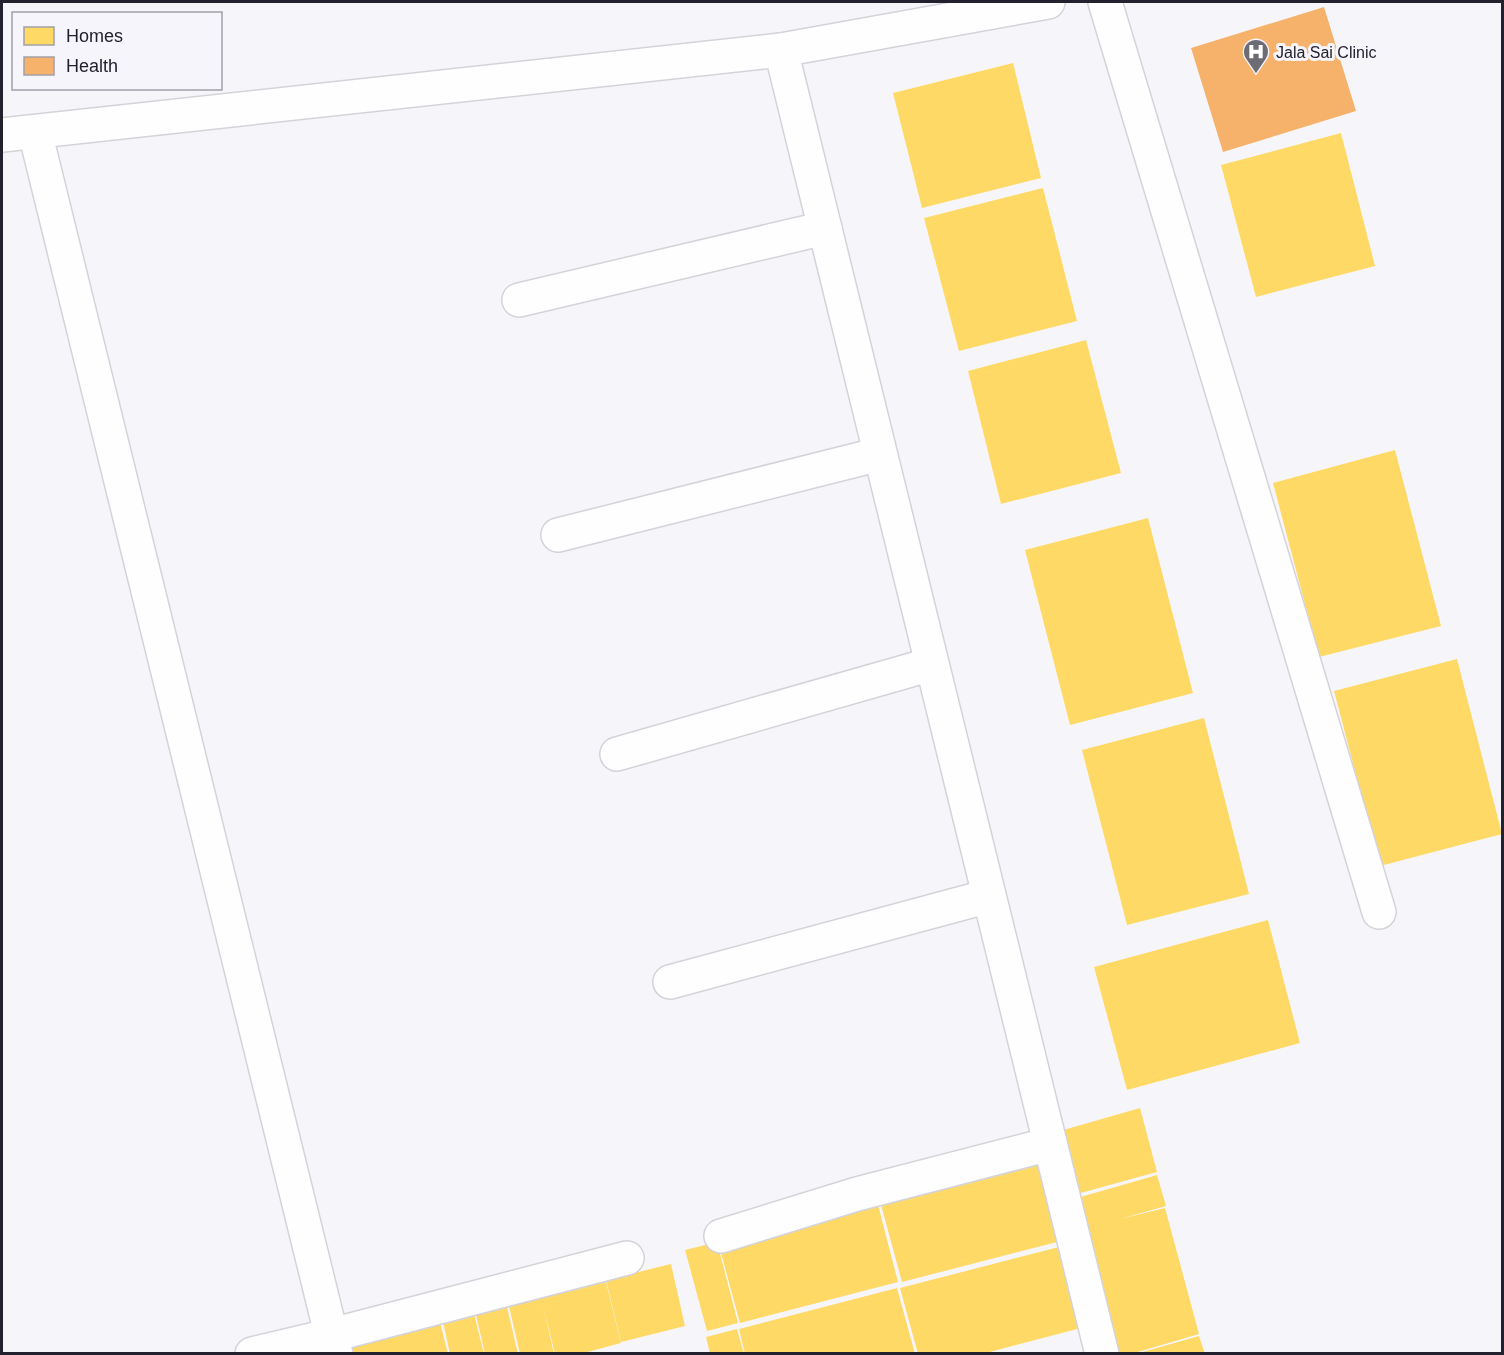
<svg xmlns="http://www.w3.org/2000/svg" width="1504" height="1355" font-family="Arial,sans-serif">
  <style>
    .homes { fill: #ffd966 }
    .health { fill: #f6b26b }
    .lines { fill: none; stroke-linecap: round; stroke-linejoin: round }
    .minor-casing { stroke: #d3d3da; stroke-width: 36 }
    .tertiary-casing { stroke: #d3d3da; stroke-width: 36 }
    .minor { stroke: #fefefe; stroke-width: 33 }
    .tertiary { stroke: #fefefe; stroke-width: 33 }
    .labels { text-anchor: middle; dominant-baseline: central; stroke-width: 6; stroke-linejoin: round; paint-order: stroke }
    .poi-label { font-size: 16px; fill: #23212d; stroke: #f5f5fb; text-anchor: start }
  </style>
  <rect width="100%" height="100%" fill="#f6f6fa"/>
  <g class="homes">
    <polygon points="1013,63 1041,178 922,208 893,93"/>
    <polygon points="1341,133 1375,266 1256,297 1221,165"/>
    <polygon points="1043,188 1077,321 959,351 924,218"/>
    <polygon points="1086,340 1121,473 1001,504 968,371"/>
    <polygon points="1395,450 1441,626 1319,657 1273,483"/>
    <polygon points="1148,518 1193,693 1070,725 1025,550"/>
    <polygon points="1457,659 1502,834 1380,866 1334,691"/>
    <polygon points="1204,718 1249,894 1127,925 1082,750"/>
    <polygon points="1268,920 1300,1043 1127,1090 1094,967"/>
    <polygon points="1140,1108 1157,1172 1077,1194 1060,1131"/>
    <polygon points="1039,1160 1061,1241 902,1282 880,1201"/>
    <polygon points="1157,1175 1166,1206 1120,1219 1165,1208 1199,1334 1131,1354 1118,1354 1077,1198"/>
    <polygon points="877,1201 898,1282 740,1323 718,1242"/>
    <polygon points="717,1242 738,1323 707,1331 685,1250"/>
    <polygon points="1059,1247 1081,1328 982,1354 918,1354 900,1288"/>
    <polygon points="671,1264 685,1326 621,1342 606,1280"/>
    <polygon points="606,1282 621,1343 580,1354 555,1354 543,1306 554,1354 520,1354 509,1306"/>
    <polygon points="897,1288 915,1354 745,1354 739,1329"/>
    <polygon points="507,1307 518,1354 485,1354 476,1315"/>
    <polygon points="474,1314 484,1354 450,1354 443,1322"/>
    <polygon points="440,1322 448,1354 345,1354 342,1344"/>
    <polygon points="737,1329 744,1354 710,1354 706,1337"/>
    <polygon points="1199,1336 1205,1354 1139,1354 1139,1353"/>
  </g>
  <polygon class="health" points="1324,7 1356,111 1223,152 1191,48"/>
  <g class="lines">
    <defs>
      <g id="minor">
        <polyline points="1105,2 1379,912"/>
        <polyline points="781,50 1102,1354"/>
        <polyline points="35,132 336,1354"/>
        <polyline points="519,300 825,228"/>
        <polyline points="558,535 880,454"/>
        <polyline points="617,754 932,664"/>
        <polyline points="670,982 989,896"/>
        <polyline points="721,1236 857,1194 1050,1144"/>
        <polyline points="252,1354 332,1335 627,1258"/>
      </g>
      <polyline id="tertiary" points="2,135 781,50 1048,2"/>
    </defs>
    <use href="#minor" class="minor-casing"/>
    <use href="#tertiary" class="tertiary-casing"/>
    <use href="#minor" class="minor"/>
    <use href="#tertiary" class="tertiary"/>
  </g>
  <defs>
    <symbol id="hospital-pin" viewBox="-11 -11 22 30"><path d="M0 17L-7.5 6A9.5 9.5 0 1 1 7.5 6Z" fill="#6d6c75" stroke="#f5f5fb"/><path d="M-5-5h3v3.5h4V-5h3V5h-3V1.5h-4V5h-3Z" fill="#fff"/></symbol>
  </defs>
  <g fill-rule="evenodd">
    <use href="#hospital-pin" x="1241" y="37" width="30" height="40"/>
  </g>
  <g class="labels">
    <g class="poi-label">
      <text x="1276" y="52">Jala Sai Clinic</text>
    </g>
  </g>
  <rect width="1504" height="1355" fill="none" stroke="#23212d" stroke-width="6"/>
  <rect x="12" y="12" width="210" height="78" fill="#f5f5fb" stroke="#a1a0a9" stroke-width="1.5"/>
  <rect x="24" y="27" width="30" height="18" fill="#ffd966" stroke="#a1a0a9" stroke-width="1.5"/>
  <text x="66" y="42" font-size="18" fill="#23212d">Homes</text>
  <rect x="24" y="57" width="30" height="18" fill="#f6b26b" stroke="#a1a0a9" stroke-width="1.5"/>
  <text x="66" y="72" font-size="18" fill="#23212d">Health</text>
</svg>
